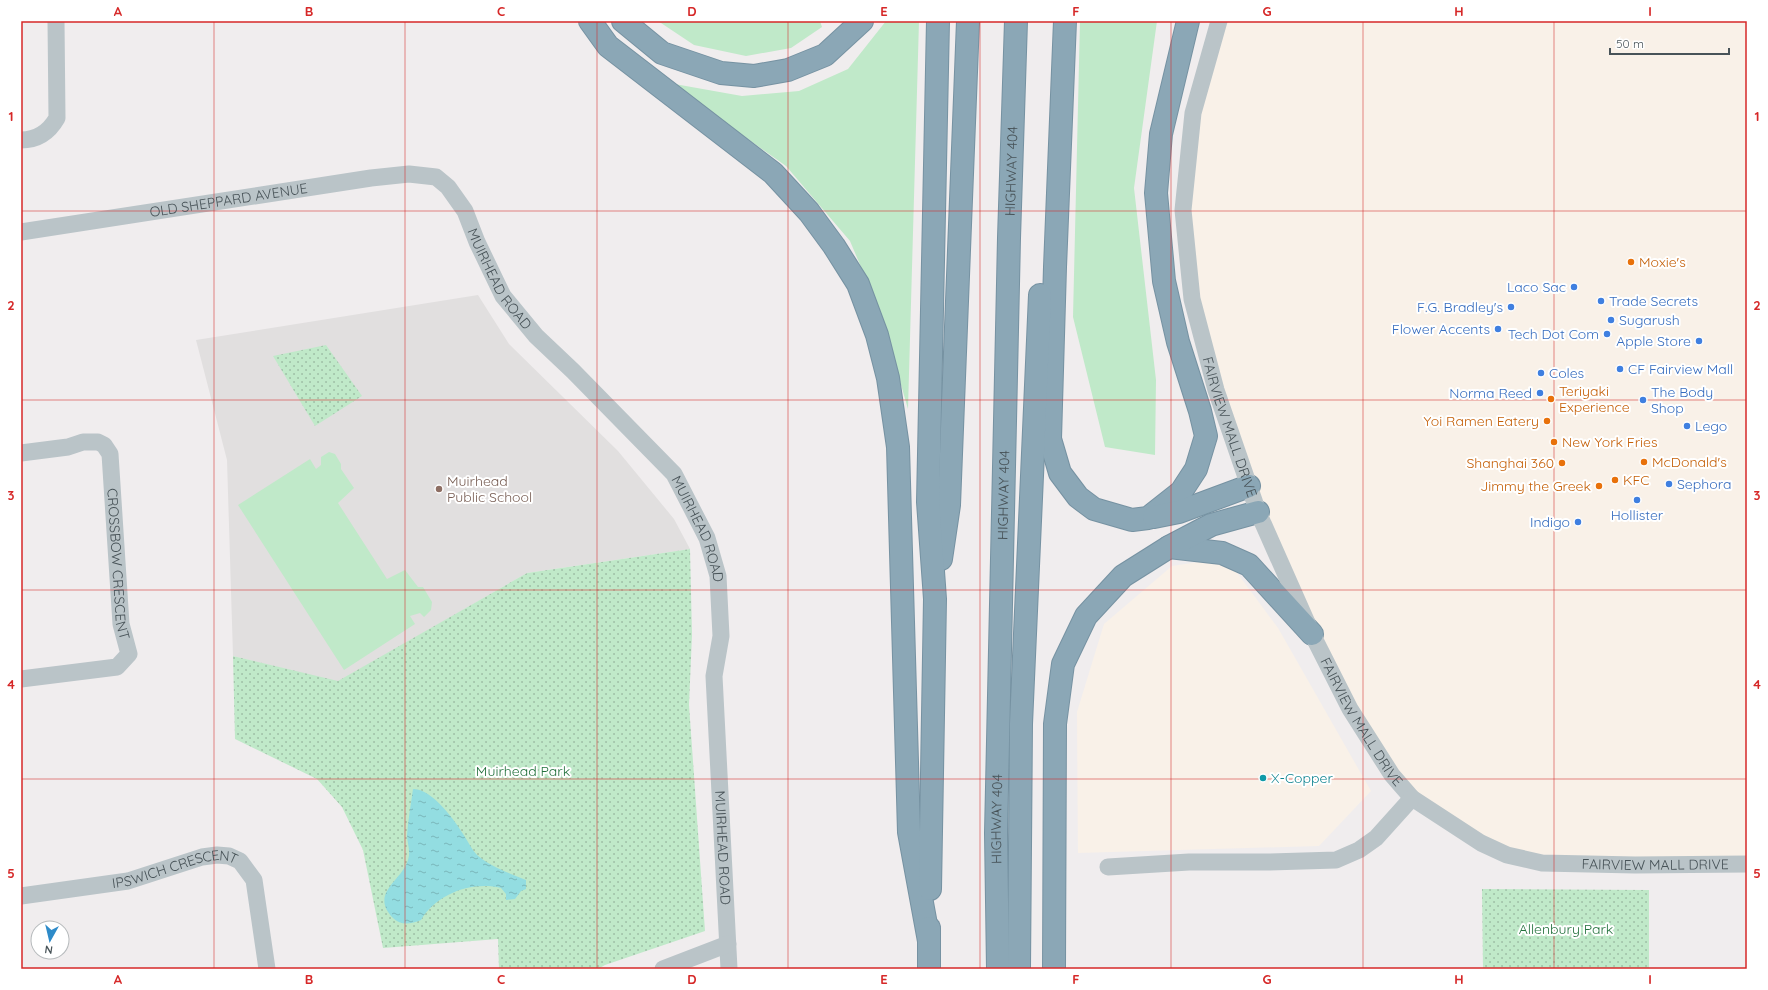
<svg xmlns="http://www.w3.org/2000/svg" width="1768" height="990" font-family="Quicksand,sans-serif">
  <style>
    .commercial { fill: #f9f1e8 }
    .education { fill: #e1dfdf }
    .grass { fill: #c0e9c9 }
    .park { fill: url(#park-dots) }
    .water { fill: url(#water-ripples) }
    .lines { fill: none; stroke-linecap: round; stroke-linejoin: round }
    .highway-casing { stroke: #7692a2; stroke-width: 24 }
    .minor { stroke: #bac4c8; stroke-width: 17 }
    .highway { stroke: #8ba7b6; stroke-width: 22 }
    .grid { fill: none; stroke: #d62828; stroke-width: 1; stroke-opacity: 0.55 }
    .food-dot { fill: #e8710a; stroke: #fff; stroke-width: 1.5 }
    .shop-dot { fill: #3f7fe0; stroke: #fff; stroke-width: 1.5 }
    .education-dot { fill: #8d6e63; stroke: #fff; stroke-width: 1.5 }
    .culture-dot { fill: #0f9aa8; stroke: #fff; stroke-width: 1.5 }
    .labels { text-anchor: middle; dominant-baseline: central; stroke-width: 4; stroke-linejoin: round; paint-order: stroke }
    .street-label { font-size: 14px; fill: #485358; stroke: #fff }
    .food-label { font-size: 14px; fill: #c56008; stroke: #fff; text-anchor: start }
    .shop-label { font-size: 14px; fill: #366cbe; stroke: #fff; text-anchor: end }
    .education-label { font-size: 14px; fill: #785e54; stroke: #fff; text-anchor: start }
    .park-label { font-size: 14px; fill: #22713c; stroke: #fff }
    .culture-label { font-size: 14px; fill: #0d838f; stroke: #fff; text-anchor: start }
    .neatline { fill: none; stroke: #d62828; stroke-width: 1.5 }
    .grid-label { font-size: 13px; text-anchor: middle; font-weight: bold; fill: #d62828 }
  </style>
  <defs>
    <pattern id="park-dots" width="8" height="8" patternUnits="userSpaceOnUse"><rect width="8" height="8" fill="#c0e9c9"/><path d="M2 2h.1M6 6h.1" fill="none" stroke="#9ebfa6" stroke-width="1.8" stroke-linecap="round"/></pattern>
    <pattern id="water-ripples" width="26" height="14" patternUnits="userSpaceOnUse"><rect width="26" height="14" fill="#93dde1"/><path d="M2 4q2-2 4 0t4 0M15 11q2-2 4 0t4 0" fill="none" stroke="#7ab6b9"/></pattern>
  </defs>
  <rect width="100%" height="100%" fill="#f0edee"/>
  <g class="commercial">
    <polygon points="1219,21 1747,21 1747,864 1542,863 1430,811 1350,709 1216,390 1183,210"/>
    <polygon points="1212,560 1235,570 1278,628 1371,791 1319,846 1078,853 1077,712 1104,624 1172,566"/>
  </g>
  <polygon class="education" points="478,295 509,344 618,451 674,519 690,549 527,573 338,682 233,656 227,460 196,340"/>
  <g class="grass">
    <polygon points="658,21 820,21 822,27 791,48 746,56 694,45"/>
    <polygon points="886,21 919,21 908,409 880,312 850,241 786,166 669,83 742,96 799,91 848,69"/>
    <polygon points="1080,21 1157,21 1134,188 1156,380 1155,455 1105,447 1073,317"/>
    <polygon points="329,452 335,454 341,464 341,469 354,488 338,503 387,579 405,570 418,587 423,587 432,602 431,610 424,617 420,613 410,616 415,624 344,670 238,505 310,459 316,469 321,465 321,457"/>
  </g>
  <g class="park">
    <polygon points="326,345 362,396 315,426 273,356"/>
    <polygon points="690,549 692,635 689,705 705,931 605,965 598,969 499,969 498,939 383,948 363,850 342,807 317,779 235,739 233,656 338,681 527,573"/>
    <polygon points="1482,889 1649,890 1649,969 1483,969"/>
  </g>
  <path class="water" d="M413,789C432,788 456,822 465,837C469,843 472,850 477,855C491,867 509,873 526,880V889L521,891L515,899L506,900V894L501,888C471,881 437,894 421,920C411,924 401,926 393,918C369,893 402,881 408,860C411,851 407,843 407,835C408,820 411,804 413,789Z"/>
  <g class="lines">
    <defs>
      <g id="highway">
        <polyline points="590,21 608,46 773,173 809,212 834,246 858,284 877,335 888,378 898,447 909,832 929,941"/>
        <polyline points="623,21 662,53 721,73 754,76 788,70 825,55 862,21"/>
        <polyline points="1065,21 1055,267 1050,439 1060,473 1078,497 1094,509 1132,520 1148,518 1181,492 1196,469 1206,436 1200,411 1178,342 1164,281 1156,193 1161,134 1188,21"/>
        <polyline points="1154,517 1179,512 1249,486"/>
        <polyline points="1169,547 1222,553 1249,565 1312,634"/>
        <polyline points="941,559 949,505 968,21"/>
        <polyline points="930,889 935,599 928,502 938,21"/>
        <polyline points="929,928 929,969"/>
        <path id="s5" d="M998,969L996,833L1009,238L1016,21"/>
        <polyline points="1019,969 1021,724 1040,295"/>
        <polyline points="1054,969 1055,724 1063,664 1086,616 1123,576 1169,547 1211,525 1258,512"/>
      </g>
    </defs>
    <use href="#highway" class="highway-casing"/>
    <g class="minor">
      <path id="s1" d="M1219,21L1193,113L1183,210L1192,299L1216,390L1258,512L1312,634L1350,709L1392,775L1412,798L1481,843L1507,855L1542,863L1635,865L1747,864"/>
      <path d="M21,140C37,140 49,132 57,118L56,21"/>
      <path id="s2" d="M21,232L371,178L409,174L436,177L448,187L465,211L477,242L503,296L536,336L573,371L674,474L707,538L718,576L721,636L714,676L729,969"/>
      <path id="s3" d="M21,453L68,447L83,442H98L104,445L110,454L121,624L129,654L117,667L21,679"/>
      <polyline points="1108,867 1189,862 1268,862 1336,860 1359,850 1376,838 1412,798"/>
      <path id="s4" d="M21,896L128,881L202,857L217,855L229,856L240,861L254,880L267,969"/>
      <polyline points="663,969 728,944"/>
    </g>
    <use href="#highway" class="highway"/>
  </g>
  <path class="grid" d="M214,21V969M405,21V969M597,21V969M788,21V969M980,21V969M1171,21V969M1363,21V969M1554,21V969M21,211H1747M21,400H1747M21,590H1747M21,779H1747"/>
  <g class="food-dot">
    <circle cx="1631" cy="262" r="4"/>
    <circle cx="1551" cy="399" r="4"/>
    <circle cx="1547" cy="421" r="4"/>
    <circle cx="1554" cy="442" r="4"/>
    <circle cx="1644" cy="462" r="4"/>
    <circle cx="1562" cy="463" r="4"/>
    <circle cx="1615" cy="480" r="4"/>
    <circle cx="1599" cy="486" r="4"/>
  </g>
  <g class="shop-dot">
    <circle cx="1574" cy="287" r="4"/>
    <circle cx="1601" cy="301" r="4"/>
    <circle cx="1511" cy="307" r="4"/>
    <circle cx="1611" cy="320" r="4"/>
    <circle cx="1498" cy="329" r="4"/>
    <circle cx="1607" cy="334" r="4"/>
    <circle cx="1699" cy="341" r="4"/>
    <circle cx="1620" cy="369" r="4"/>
    <circle cx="1541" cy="373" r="4"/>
    <circle cx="1540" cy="393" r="4"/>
    <circle cx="1643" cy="400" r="4"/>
    <circle cx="1687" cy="426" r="4"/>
    <circle cx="1669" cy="484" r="4"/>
    <circle cx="1637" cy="500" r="4"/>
    <circle cx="1578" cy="522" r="4"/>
  </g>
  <circle class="education-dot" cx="439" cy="489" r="4"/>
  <circle class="culture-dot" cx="1263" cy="778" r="4"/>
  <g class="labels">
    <g class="street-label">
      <text stroke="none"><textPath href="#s5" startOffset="798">HIGHWAY 404</textPath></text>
      <text stroke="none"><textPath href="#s2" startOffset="210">OLD SHEPPARD AVENUE</textPath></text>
      <text stroke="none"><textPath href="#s2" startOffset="541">MUIRHEAD ROAD</textPath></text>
      <text stroke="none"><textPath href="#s1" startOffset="416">FAIRVIEW MALL DRIVE</textPath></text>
      <text stroke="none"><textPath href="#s5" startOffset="474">HIGHWAY 404</textPath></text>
      <text stroke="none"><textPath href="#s2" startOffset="865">MUIRHEAD ROAD</textPath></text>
      <text stroke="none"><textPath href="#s3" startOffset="206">CROSSBOW CRESCENT</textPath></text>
      <text stroke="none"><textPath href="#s1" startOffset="740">FAIRVIEW MALL DRIVE</textPath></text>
      <text stroke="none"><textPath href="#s5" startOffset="150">HIGHWAY 404</textPath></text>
      <text stroke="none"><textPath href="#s2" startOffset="1189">MUIRHEAD ROAD</textPath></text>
      <text stroke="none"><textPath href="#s1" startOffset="1092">FAIRVIEW MALL DRIVE</textPath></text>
      <text stroke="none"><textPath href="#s4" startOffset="157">IPSWICH CRESCENT</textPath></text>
    </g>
    <g class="food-label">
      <text x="1639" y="262">Moxie's</text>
      <text x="1559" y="391">Teriyaki<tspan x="1559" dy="16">Experience</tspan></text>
      <text x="1539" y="421" text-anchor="end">Yoi Ramen Eatery</text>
      <text x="1562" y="442">New York Fries</text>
      <text x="1652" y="462">McDonald's</text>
      <text x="1554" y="463" text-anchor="end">Shanghai 360</text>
      <text x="1623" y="480">KFC</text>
      <text x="1591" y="486" text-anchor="end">Jimmy the Greek</text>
    </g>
    <g class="shop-label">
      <text x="1566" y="287">Laco Sac</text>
      <text x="1609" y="301" text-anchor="start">Trade Secrets</text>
      <text x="1503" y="307">F.G. Bradley's</text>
      <text x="1619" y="320" text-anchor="start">Sugarush</text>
      <text x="1490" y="329">Flower Accents</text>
      <text x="1599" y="334">Tech Dot Com</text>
      <text x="1691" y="341">Apple Store</text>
      <text x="1628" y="369" text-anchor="start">CF Fairview Mall</text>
      <text x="1549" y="373" text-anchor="start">Coles</text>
      <text x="1651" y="392" text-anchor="start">The Body<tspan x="1651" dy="16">Shop</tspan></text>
      <text x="1532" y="393">Norma Reed</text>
      <text x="1695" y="426" text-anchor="start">Lego</text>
      <text x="1677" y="484" text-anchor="start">Sephora</text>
      <text x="1637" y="515" text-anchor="middle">Hollister</text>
      <text x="1570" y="522">Indigo</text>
    </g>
    <g class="education-label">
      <text x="447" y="481">Muirhead<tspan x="447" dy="16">Public School</tspan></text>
    </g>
    <g class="park-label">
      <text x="523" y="771">Muirhead Park</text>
      <text x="1566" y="929">Allenbury Park</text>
    </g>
    <g class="culture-label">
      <text x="1271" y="778">X-Copper</text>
    </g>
  </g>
  <rect width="1768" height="990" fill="none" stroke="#ffffff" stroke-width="44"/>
  <g transform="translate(50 940) rotate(188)"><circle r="19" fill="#ffffff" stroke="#b6babc"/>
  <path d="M0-3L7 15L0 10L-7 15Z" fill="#2e8bc9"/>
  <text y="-6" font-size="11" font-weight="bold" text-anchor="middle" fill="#485358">N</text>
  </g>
  <path d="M1610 48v6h119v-6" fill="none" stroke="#485358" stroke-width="2"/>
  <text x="1616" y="48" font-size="12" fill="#485358" stroke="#ffffff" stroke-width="3" paint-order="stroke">50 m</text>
  <rect x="22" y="22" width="1724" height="946" class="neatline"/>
  <g class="grid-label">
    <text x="118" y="16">A</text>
    <text x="309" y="16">B</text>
    <text x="501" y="16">C</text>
    <text x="692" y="16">D</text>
    <text x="884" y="16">E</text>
    <text x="1076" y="16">F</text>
    <text x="1267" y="16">G</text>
    <text x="1459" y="16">H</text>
    <text x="1650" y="16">I</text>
    <text x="11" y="121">1</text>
    <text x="1757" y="121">1</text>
    <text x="11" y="310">2</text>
    <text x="1757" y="310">2</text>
    <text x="11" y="500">3</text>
    <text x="1757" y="500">3</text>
    <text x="11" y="689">4</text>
    <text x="1757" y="689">4</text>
    <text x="11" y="878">5</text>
    <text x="1757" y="878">5</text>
    <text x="118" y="984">A</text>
    <text x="309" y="984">B</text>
    <text x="501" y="984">C</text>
    <text x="692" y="984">D</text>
    <text x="884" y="984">E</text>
    <text x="1076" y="984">F</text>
    <text x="1267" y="984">G</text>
    <text x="1459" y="984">H</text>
    <text x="1650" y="984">I</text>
  </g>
</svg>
